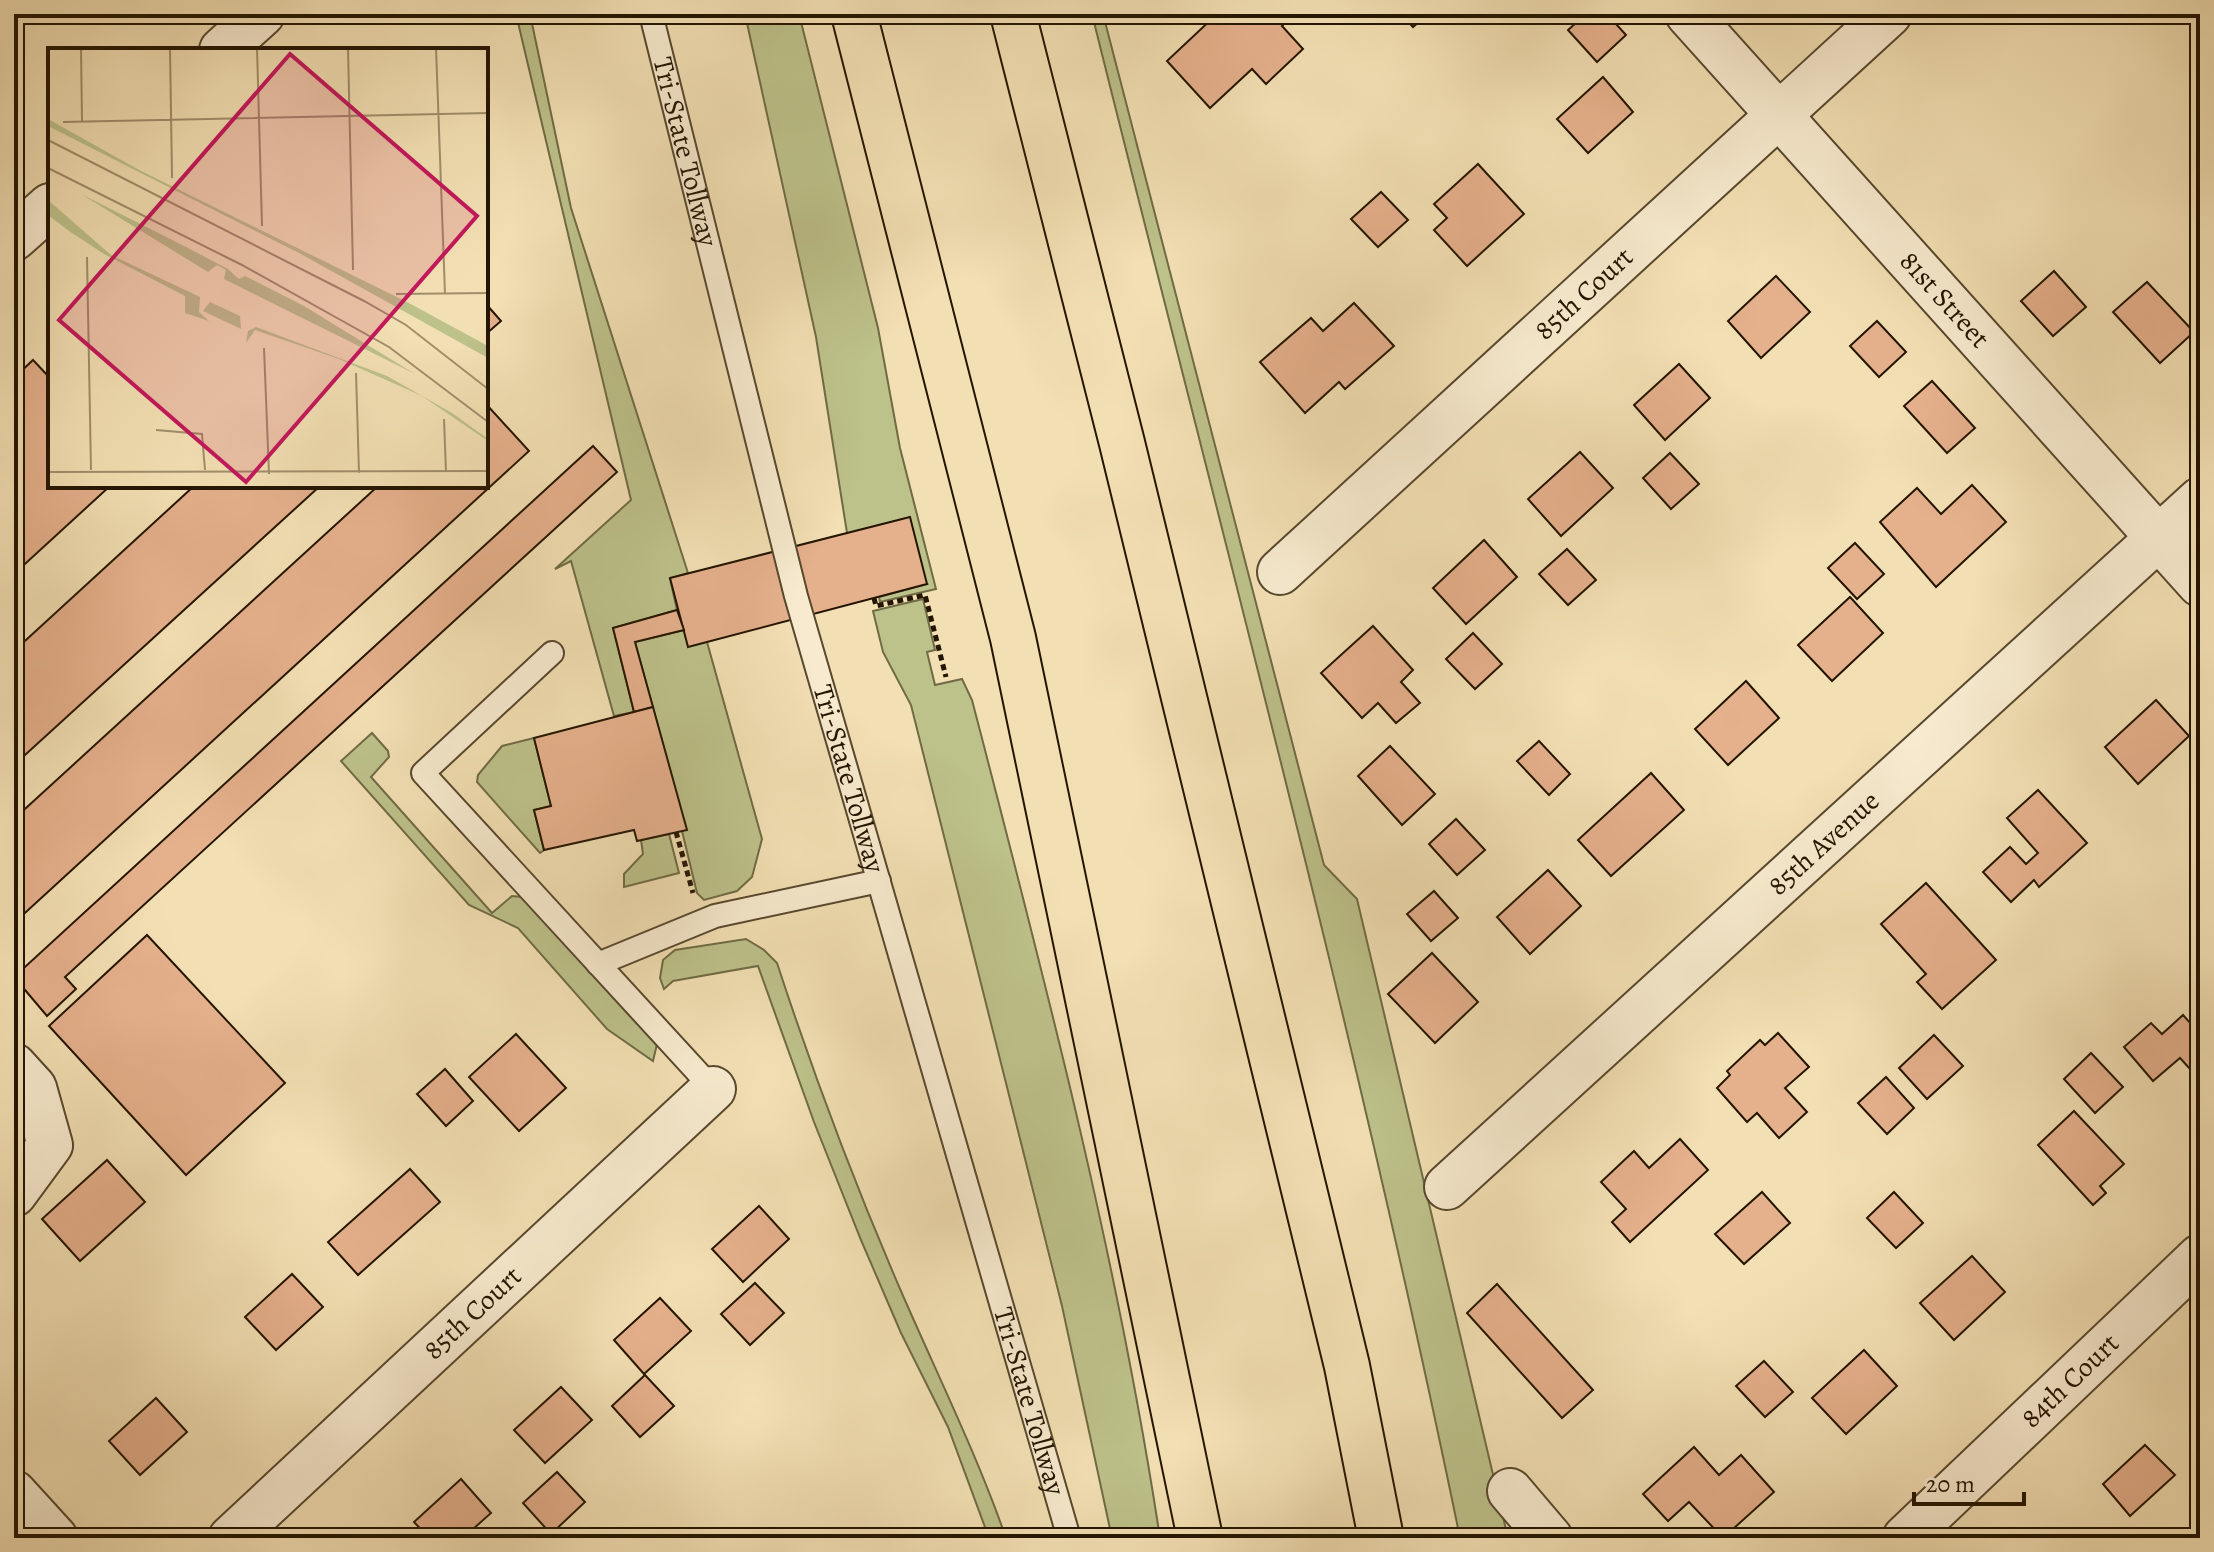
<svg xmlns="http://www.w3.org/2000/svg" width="2214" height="1552" font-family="Alegreya,serif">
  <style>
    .green { fill: #bdc18a; stroke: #706b45; stroke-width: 2 }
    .building { fill: #e5b08c; stroke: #241500; stroke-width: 2 }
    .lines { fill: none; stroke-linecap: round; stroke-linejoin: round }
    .service-casing { stroke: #58482d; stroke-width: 26 }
    .minor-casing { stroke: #58482d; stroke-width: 48 }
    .motorway-casing { stroke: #241500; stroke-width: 48 }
    .path { stroke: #241500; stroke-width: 5; stroke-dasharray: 6 4; stroke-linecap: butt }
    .service { stroke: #f7eace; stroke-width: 22 }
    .minor { stroke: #f7eace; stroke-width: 44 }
    .motorway { stroke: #f2dfb3; stroke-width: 44 }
    .labels { text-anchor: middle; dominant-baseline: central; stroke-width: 6; stroke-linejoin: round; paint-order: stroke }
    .street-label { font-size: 28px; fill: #241500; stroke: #f7eace }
    .inset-road { fill: none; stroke: #a08e6b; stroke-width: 2 }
    .view { fill: #c2185b; fill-opacity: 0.15; stroke: #c2185b; stroke-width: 4 }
    .inset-edge { fill: none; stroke: #241500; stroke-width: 4 }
  </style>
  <rect width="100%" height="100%" fill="#f2dfb3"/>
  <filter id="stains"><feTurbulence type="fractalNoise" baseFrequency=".0025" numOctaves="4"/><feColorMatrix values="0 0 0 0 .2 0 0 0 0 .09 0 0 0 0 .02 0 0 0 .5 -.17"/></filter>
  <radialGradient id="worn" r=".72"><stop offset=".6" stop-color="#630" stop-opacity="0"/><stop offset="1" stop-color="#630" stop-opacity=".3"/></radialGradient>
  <g class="green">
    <polygon points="516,14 530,14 571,208 688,573 670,579 677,610 613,628 634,712 614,716 571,561 555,569 631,500"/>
    <polygon points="745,14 799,14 878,328 900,448 936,589 880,602 879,597 927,584 847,533 816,337"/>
    <path d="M1092,14H1103L1324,865L1357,899L1508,1538H1460C1355,1026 1218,521 1092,14Z"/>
    <path d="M923,599L935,650L927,652L935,685L962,679L972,700C1044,977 1117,1254 1160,1538H1112L1062,1306L911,705L883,652L873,611Z"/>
    <polygon points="684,630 707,642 762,839 752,877 737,891 704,900 697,893 682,831 686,829 635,642"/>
    <polygon points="372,733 388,751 389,757 371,777 492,913 512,896 522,897 657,1044 653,1061 607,1029 518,928 469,905 341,761"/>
    <polygon points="534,738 551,806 534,810 544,850 540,853 477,782 478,775 502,746"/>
    <polygon points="669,834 679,873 624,887 624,874 643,854 641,840"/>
    <path d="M746,939L764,950L777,963C814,1076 856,1188 904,1298C939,1378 977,1455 1006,1538H989L948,1427L901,1333L861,1240L814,1122L758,966L673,981L664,989L660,978L663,960L675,950Z"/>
  </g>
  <g class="building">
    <polygon points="1217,14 1294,14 1282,26 1303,49 1266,84 1252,69 1210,108 1167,61"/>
    <polygon points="1401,14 1428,14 1413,27"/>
    <polygon points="1586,14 1607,14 1626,35 1597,62 1568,30"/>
    <polygon points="1603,77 1633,112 1588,153 1557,119"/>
    <polygon points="1478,164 1524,214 1467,266 1434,230 1447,218 1434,204"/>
    <polygon points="1381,192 1408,220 1378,247 1351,219"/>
    <polygon points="2054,271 2086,307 2053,336 2021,301"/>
    <polygon points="1776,276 1810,312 1761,358 1728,321"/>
    <polygon points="2147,282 2194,332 2160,363 2113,312"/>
    <polygon points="1354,303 1394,346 1345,389 1339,382 1305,413 1260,362 1311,318 1323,331"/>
    <polygon points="486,304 501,321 486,334"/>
    <polygon points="1877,321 1906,352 1879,377 1850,346"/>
    <polygon points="33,360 50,378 50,486 110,486 14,574 14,378"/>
    <polygon points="1679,364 1710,398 1665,440 1634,405"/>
    <polygon points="1932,381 1975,428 1947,453 1904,406"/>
    <polygon points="486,404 529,451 14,923 14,819 378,486 486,486"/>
    <polygon points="593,446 617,472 65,977 76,989 47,1016 14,977"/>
    <polygon points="1580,452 1613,488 1561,536 1528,499"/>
    <polygon points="1670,453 1699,484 1671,509 1643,478"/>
    <polygon points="1972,485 2006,522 1936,587 1880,522 1917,488 1941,514"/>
    <polygon points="194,486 320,486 14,765 14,651"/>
    <polygon points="910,517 927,584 688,647 670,578"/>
    <polygon points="1484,540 1517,577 1466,624 1433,588"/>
    <polygon points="1855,543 1884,574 1857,599 1828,568"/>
    <polygon points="1567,549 1596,580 1568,605 1539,574"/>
    <polygon points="1850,597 1883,633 1832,681 1798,645"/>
    <polygon points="677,610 684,630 635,642 653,707 634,712 613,628"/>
    <polygon points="1373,626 1413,670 1401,682 1420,703 1396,723 1378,703 1362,718 1321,673"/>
    <polygon points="1473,633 1502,664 1475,689 1446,659"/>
    <polygon points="1746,681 1779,718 1728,765 1695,729"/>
    <polygon points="2156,700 2189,736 2138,784 2105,747"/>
    <polygon points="653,707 687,830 637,841 634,830 544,850 534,810 551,806 534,738"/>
    <polygon points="1539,741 1570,774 1549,795 1517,761"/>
    <polygon points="1390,746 1435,794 1402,825 1358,776"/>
    <polygon points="1651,773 1684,810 1611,876 1578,840"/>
    <polygon points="2038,790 2087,843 2039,887 2034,880 2011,902 1983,872 2010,847 2026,864 2038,853 2007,818"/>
    <polygon points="1456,819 1485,850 1457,875 1429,844"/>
    <polygon points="1548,870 1581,906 1530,954 1497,917"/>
    <polygon points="1926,883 1996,960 1942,1009 1917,982 1926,974 1881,924"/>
    <polygon points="1434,891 1458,918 1431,941 1407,914"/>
    <polygon points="147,935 285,1083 186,1175 49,1026"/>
    <polygon points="1432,953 1478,1002 1435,1043 1388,994"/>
    <polygon points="2183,1015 2200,1034 2200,1080 2180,1058 2153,1081 2124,1047 2151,1023 2162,1034"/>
    <polygon points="1778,1033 1809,1067 1785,1088 1807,1112 1779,1138 1757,1113 1747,1122 1717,1088 1730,1075 1727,1071 1760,1040 1765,1045"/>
    <polygon points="516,1034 566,1088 519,1131 469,1077"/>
    <polygon points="1934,1035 1963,1066 1927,1099 1899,1068"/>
    <polygon points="2091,1053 2123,1087 2095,1113 2064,1079"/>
    <polygon points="445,1069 473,1101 446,1126 417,1094"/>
    <polygon points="1886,1077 1914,1108 1887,1134 1858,1103"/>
    <polygon points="2074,1111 2124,1164 2100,1186 2106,1193 2093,1205 2038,1145"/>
    <polygon points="1680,1139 1708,1170 1630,1242 1612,1222 1626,1209 1601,1182 1634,1151 1649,1168"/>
    <polygon points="107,1160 145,1202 80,1261 42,1219"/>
    <polygon points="410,1169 440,1202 358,1275 328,1242"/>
    <polygon points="1762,1192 1790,1223 1744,1264 1715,1234"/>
    <polygon points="1894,1192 1923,1223 1896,1248 1867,1218"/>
    <polygon points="759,1206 789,1239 743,1282 712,1249"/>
    <polygon points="1972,1256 2005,1292 1954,1340 1920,1303"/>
    <polygon points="292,1274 323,1307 276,1350 245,1317"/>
    <polygon points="755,1283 784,1313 750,1345 721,1314"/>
    <polygon points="1497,1284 1593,1390 1562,1418 1467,1313"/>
    <polygon points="660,1298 691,1331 644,1374 614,1340"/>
    <polygon points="1864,1350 1897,1386 1846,1434 1812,1398"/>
    <polygon points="1764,1361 1793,1392 1765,1417 1736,1386"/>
    <polygon points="645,1375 674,1406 640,1437 612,1406"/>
    <polygon points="561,1387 592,1420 545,1463 514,1430"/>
    <polygon points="156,1398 187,1432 140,1475 109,1441"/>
    <polygon points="2145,1445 2175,1475 2130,1516 2103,1484"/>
    <polygon points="1694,1447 1719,1475 1741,1455 1774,1492 1723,1538 1689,1502 1668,1521 1643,1494"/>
    <polygon points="557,1472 585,1502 551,1534 523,1503"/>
    <polygon points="461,1479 491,1513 463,1538 429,1538 414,1522"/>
  </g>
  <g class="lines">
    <defs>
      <g id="service">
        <path id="s1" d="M651,14L796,596L1069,1538"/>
        <polyline points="552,653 423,773 713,1089"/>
        <polyline points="598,964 715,916 879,881"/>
      </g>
      <g id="minor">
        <path id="s2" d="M1688,14L2200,584"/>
        <polyline points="222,50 262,14"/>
        <polyline points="14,238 50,206"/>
        <path id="s3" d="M1280,572L1889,14"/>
        <polyline points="14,1066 34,1088 50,1145 14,1194"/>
        <path id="s4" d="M1447,1187L2200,500"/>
        <polyline points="1510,1491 1550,1538"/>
        <polyline points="14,1493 55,1538"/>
        <path id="s5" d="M231,1538L713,1089"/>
        <path id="s6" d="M1905,1538L2200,1257"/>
      </g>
      <g id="motorway">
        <polyline points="854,14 1013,638 1200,1538"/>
        <polyline points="1013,14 1122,443 1347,1366 1381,1538"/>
      </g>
    </defs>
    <use href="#service" class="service-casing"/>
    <use href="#minor" class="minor-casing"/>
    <use href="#motorway" class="motorway-casing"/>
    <g class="path">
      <polyline points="874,598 876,606 925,595 946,677"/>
      <polyline points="676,832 693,893"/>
    </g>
    <use href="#service" class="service"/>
    <use href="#minor" class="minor"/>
    <use href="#motorway" class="motorway"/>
  </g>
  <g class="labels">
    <g class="street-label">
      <text stroke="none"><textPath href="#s1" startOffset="142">Tri-State Tollway</textPath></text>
      <text stroke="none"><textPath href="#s3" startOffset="412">85th Court</textPath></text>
      <text stroke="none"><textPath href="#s2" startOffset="384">81st Street</textPath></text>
      <text stroke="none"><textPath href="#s1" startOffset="790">Tri-State Tollway</textPath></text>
      <text stroke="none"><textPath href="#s4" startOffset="510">85th Avenue</textPath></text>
      <text stroke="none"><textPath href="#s5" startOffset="330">85th Court</textPath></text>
      <text stroke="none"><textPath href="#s6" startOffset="228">84th Court</textPath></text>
      <text stroke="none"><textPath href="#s1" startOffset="1438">Tri-State Tollway</textPath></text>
    </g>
  </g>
  <g transform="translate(48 48)">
    <rect width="440" height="440" fill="#f2dfb3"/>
    <path d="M0,71L93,123L359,254L440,298V310L251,205L0,78ZM33,146L142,201L180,221L191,231L197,228L256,258L367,326L176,231L178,222L169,217L160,224ZM0,152L63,207L152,249L151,264L161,273L137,265V248L56,206L21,183L0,167ZM162,254L192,268L193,281L155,263ZM208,279L339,328L404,365L440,391V393L374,348L291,311L207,282L198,295L200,283Z" fill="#bdc18a"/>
    <path class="inset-road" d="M33,0L34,73M122,0L124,130M209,0L214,178M300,0L305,222M388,0L397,246M15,74L440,65M0,92L316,253L358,277L440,341M0,120L194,217L341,299L440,374M39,209L43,422M348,246L440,245M216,300L221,426M308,325L311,425M396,371L398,424M108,382L154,386L157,422M0,424L440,423M28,440H120"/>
    <path class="view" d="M242,6L429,168L198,434L11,272Z"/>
    <rect width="440" height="440" class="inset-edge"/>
  </g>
  <rect width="2214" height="1552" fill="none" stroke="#f2dfb3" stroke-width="48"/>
  <rect x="16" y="16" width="2182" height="1520" fill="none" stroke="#241500" stroke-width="4"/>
  <rect x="24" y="24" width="2166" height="1504" fill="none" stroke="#241500" stroke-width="2"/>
  <path d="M1914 1492v12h110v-12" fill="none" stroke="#241500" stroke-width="4"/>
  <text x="1926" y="1492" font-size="24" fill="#241500" stroke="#f7eace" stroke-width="6" paint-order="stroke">20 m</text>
  <rect width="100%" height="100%" filter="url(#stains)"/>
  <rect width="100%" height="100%" fill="url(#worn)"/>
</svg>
